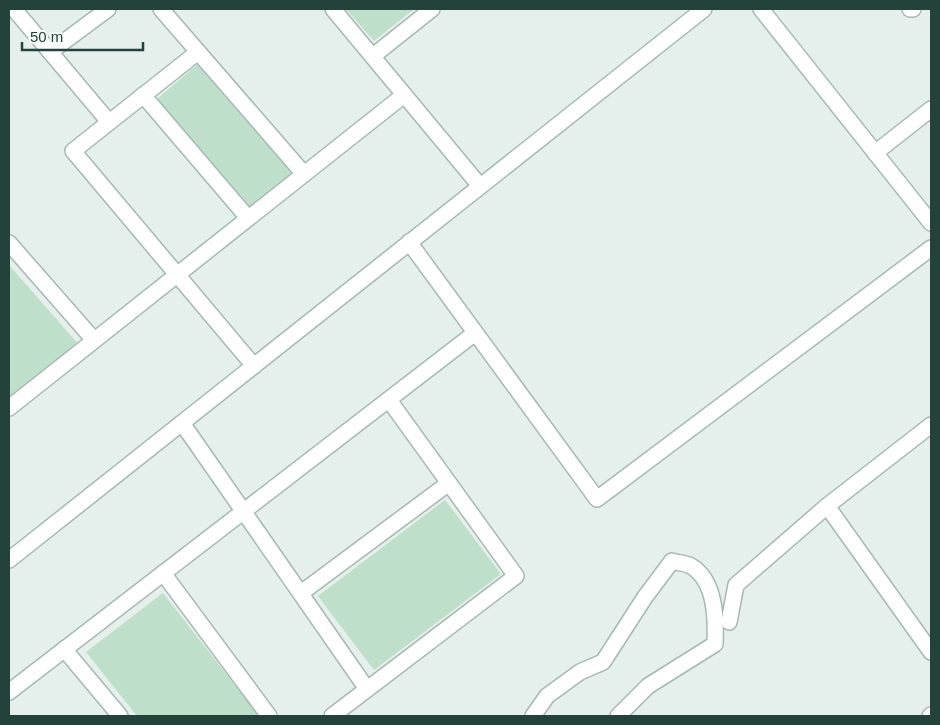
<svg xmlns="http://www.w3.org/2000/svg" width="940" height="725" font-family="Helvetica,sans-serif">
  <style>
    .green { fill: #bee0ca }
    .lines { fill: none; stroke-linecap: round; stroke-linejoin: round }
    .minor-casing { stroke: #a7b8b3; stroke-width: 18 }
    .minor { stroke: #fff; stroke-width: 15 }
  </style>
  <rect width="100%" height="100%" fill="#e5efeb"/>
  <g class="green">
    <polygon points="346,9 414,9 374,41"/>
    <polygon points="198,64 293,174 252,209 157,99"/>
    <polygon points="9,265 79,345 9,399"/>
    <polygon points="445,500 501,574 374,670 318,596"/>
    <polygon points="163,593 259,716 137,716 86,652"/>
  </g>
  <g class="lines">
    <defs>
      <g id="minor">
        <polyline points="14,9 109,122"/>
        <polyline points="161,9 304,174"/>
        <polyline points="333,9 480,186"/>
        <polyline points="761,9 931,223"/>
        <polyline points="910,9 913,9"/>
        <polyline points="50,52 108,9"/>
        <polyline points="198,52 73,151 254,366"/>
        <polyline points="373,56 432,9"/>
        <polyline points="143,95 248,218"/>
        <polyline points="875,153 931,109"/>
        <polyline points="409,242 597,499 931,248"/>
        <polyline points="9,243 94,340"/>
        <polyline points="9,408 404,95"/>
        <polyline points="182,423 367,689"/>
        <polyline points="827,506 931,652"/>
        <polyline points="9,560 704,9"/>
        <polyline points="163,573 269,716"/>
        <polyline points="301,593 449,483"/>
        <polyline points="729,622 736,585 827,506 931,425"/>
        <polyline points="64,649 120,716"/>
        <polyline points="9,692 475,333"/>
        <polyline points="332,716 516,576 389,400"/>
        <path d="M533,716L547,696L580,672L603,662L645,597L672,561C678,563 686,563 691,566C716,581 716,619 715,644L648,686L618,716"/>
        <polyline points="930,716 931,715"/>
      </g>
    </defs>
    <use href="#minor" class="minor-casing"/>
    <use href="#minor" class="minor"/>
  </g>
  <rect width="940" height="725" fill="none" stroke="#23423c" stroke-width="20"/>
  <path d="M22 42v8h121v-8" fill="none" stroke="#23423c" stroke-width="2.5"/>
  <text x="30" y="42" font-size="15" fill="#23423c" stroke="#f6fbf9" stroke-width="4" paint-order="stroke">50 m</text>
</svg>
